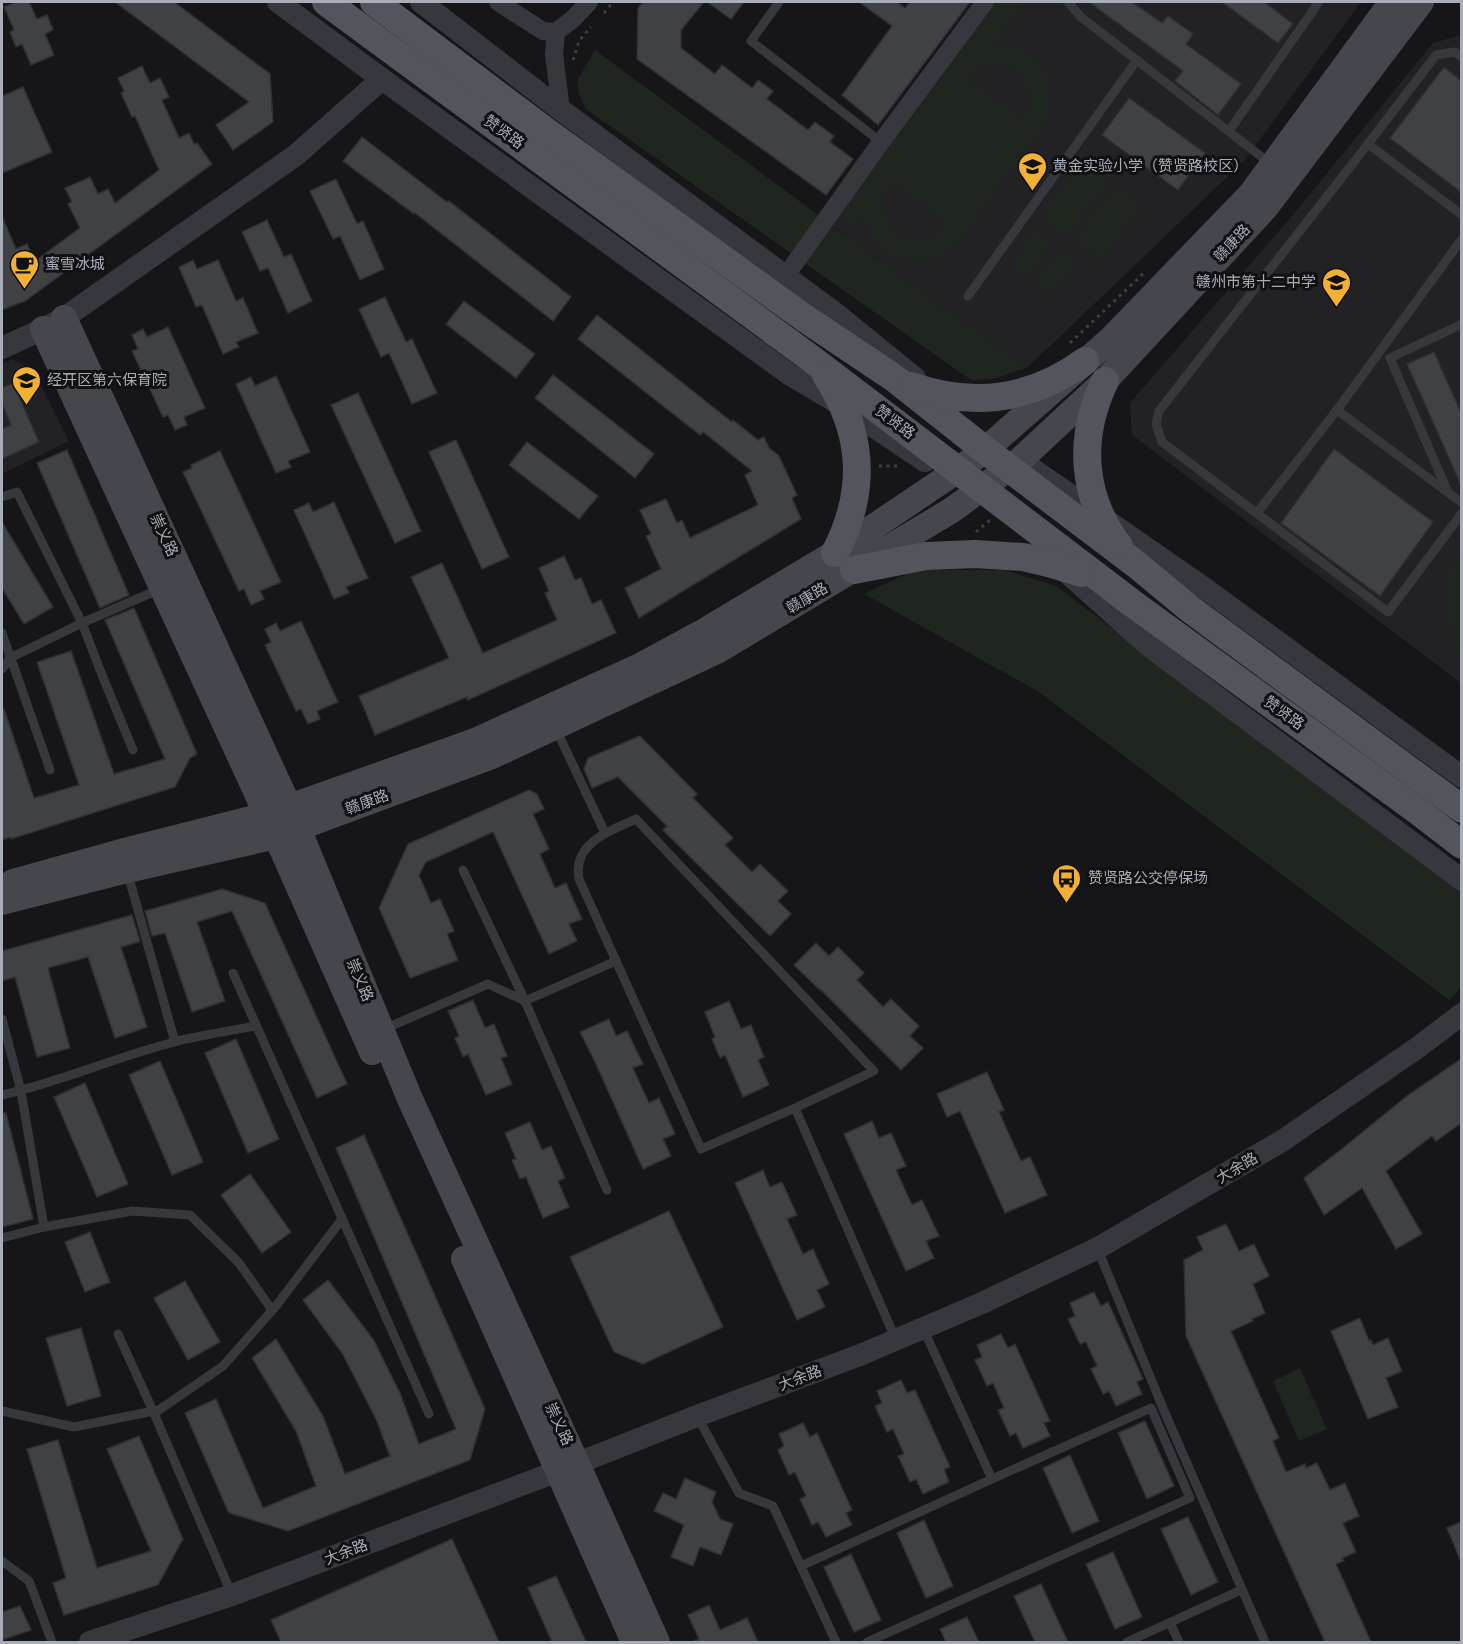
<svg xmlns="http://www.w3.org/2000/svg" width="1463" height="1644" font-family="Raleway,'Noto Sans SC',sans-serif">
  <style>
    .built { fill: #222225 }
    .green { fill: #1e261f; fill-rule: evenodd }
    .building { fill: #404145; stroke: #303034; stroke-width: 1.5 }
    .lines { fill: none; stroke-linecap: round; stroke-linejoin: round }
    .path { stroke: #3d3f44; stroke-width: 3; stroke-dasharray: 3 4.5; stroke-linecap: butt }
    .service { stroke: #37383d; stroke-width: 9 }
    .minor { stroke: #37383d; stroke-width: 18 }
    .tertiary { stroke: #37383d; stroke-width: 22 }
    .secondary { stroke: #45474d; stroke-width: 26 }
    .primary { stroke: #53555c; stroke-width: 28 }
    .labels { text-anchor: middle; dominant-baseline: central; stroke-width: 6; stroke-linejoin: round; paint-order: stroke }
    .street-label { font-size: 15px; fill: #a8adb8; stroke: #111113 }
    .poi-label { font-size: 15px; fill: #a8adb8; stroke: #111113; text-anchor: start }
  </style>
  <rect width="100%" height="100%" fill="#161618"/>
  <g class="built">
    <polygon points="992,2 1361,2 1244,161 1028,367 955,316 828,222"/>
    <polygon points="1461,35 1461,683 1132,435 1130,403 1297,210 1433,43"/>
    <polygon points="12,359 33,370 69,441 2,474 2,364"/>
  </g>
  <g class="green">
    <path d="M997,2H1025L991,45C999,45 1007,45 1015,48C1051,61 1058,100 1040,130L958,242C923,276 877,262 863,216L856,226L839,214ZM993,62C1024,65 1038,92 1022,119L965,78L977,66ZM891,181L949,222C922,267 860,225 891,181Z"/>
    <polygon points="595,50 955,316 1028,367 994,379 971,380 586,109 579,94 577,81"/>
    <polygon points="1081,163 1107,183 1067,235 1041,215"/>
    <polygon points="1115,187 1140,207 1101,259 1075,239"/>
    <polygon points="1035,232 1050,243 1026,276 1011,265"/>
    <polygon points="1060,251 1074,262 1050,294 1036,283"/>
    <path d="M1461,545V658C1445,621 1441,581 1461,545Z"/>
    <polygon points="915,570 1005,570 1056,586 1461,891 1461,988 1449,1000 1039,692 864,594"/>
    <polygon points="1300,1368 1327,1429 1299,1441 1273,1381"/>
  </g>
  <g class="building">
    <polygon points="17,2 29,2 37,19 47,15 53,30 45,34 54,55 31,65 22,44 16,47 10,32 14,30 4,7"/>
    <polygon points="115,2 174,2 270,74 273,122 233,150 216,125 249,102"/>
    <polygon points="643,2 704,2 681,30 681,48 715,74 722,65 752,88 758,80 773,91 767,99 808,130 815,122 834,136 830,142 853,159 826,195 637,59 638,8"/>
    <polygon points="707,2 744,2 731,19"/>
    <polygon points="859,2 897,2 905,8 910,2 970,2 878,125 842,95 892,26"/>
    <polygon points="1089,2 1132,2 1162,23 1168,16 1193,34 1186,44 1241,84 1218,115 1175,81 1183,71"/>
    <polygon points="1222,2 1264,2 1293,24 1278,43"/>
    <polygon points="142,66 150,83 160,78 169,97 162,100 179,138 189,133 194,144 197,143 212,164 25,301 2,310 2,216 16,249 27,244 35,261 80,228 68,204 72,202 65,188 90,177 98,194 108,189 115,203 159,170 135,116 132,117 121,93 124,91 118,78"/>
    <polygon points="1444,67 1461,81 1461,192 1390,138"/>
    <polygon points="23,87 52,152 2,173 2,96"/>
    <polygon points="1129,98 1205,153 1178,190 1102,135"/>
    <polygon points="362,137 447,202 449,201 571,297 553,321 415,213 414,214 343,161"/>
    <polygon points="336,179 357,224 363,221 384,269 360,280 340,236 333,239 310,191"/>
    <polygon points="267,220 284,257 291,254 312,301 288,313 268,268 260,271 242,232"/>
    <polygon points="193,260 197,269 218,260 236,301 243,298 258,333 236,342 239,347 223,354 202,305 196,307 179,267"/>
    <polygon points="385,297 406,342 412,339 437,393 412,404 389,353 381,357 359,309"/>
    <polygon points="464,301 535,354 516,378 446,324"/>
    <polygon points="597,315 732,422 733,420 758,440 764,437 769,448 779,456 797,495 792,498 801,519 639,618 625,588 661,569 646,536 651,534 640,510 666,499 677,523 682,520 690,538 758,505 745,475 752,471 703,432 700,435 578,339"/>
    <polygon points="168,327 205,408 184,417 187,425 175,430 168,415 163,417 132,351 138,349 132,335 143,329 147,337"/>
    <polygon points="1434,352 1461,413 1461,485 1407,364"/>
    <polygon points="553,375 654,454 635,478 535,398"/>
    <polygon points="276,376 310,452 288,461 291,467 276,473 236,384 251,377 255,386"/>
    <polygon points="13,383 39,442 2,459 2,429 11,425 2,403 2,388"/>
    <polygon points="358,393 421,531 395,543 331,405"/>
    <polygon points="456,440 509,557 482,569 429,452"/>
    <polygon points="527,442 598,496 579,519 509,465"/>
    <polygon points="1334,449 1433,522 1380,596 1281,523"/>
    <polygon points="67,450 129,595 100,608 37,463"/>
    <polygon points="220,451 281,582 260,591 264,599 251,605 244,589 239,591 183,472 192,468 191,465"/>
    <polygon points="334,502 368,578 346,587 349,593 334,599 294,510 309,503 313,512"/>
    <polygon points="2,522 53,607 24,624 2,588"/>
    <polygon points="564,556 575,580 581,578 592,604 601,600 616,633 468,700 467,697 375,735 359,696 449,658 411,577 442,563 483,653 557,620 545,593 549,591 539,568"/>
    <polygon points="134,608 197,754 190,758 175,787 11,839 11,837 2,840 2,709 4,709 34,798 79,785 37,662 71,651 114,774 165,759 106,622 105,620"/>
    <polygon points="301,621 338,702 317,711 320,719 308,724 301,709 296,711 265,645 271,642 265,629 276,623 280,631"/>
    <polygon points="640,736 697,794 693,798 733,838 725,845 752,872 760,864 788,891 778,901 791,914 770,936 663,830 667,826 618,777 592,788 584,769 588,758"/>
    <polygon points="529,790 537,794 544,809 533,814 549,849 540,854 555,888 566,883 582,919 569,924 577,941 549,954 493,832 426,862 419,875 431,903 440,899 454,931 447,934 458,960 410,978 379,908 408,844"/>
    <polygon points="222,889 265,903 347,1084 317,1098 232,911 197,922 225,1001 192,1012 165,933 152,936 145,911"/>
    <polygon points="132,915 140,941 138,942 121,947 147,1027 115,1038 88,957 48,968 70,1048 37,1057 15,977 2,981 2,951"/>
    <polygon points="816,943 829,956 838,947 864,973 857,980 883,1007 891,999 919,1026 910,1036 923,1048 901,1070 820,989 820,990 794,965"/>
    <polygon points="473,1000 485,1028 494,1024 507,1056 501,1058 512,1084 486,1095 468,1054 463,1057 455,1038 459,1036 448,1011"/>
    <polygon points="729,1001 741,1029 751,1025 764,1057 758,1060 769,1085 743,1097 725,1055 720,1058 712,1039 715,1037 705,1012"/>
    <polygon points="609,1019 616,1036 627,1031 643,1064 633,1068 642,1088 649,1103 659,1098 675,1134 663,1139 671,1156 643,1169 596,1064 580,1032"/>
    <polygon points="236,1039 279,1139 248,1153 205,1053"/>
    <polygon points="1461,1059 1461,1123 1436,1141 1432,1136 1386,1171 1422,1234 1396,1249 1362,1188 1324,1215 1304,1178 1338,1152 1407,1096"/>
    <polygon points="160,1061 203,1162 172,1175 129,1075"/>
    <polygon points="987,1072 1004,1110 999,1112 1021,1161 1030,1157 1047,1195 1005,1213 960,1111 947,1117 937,1094"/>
    <polygon points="85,1083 128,1184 97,1197 54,1097"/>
    <polygon points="2,1113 6,1113 33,1219 2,1227"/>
    <polygon points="872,1121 879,1138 891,1133 906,1166 896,1170 912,1205 922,1200 939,1236 926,1241 934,1258 906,1271 844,1134"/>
    <polygon points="530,1122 542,1150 551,1146 565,1178 558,1181 569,1207 543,1218 526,1177 520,1179 512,1160 516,1159 505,1133"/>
    <polygon points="364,1135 485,1409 470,1460 288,1531 230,1513 228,1511 185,1413 216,1399 263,1508 316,1486 296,1431 252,1358 276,1339 323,1416 345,1474 390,1456 376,1419 342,1353 303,1300 328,1280 373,1339 400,1393 419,1444 456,1429 336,1148"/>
    <polygon points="763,1170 770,1187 782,1182 797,1215 787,1219 803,1254 813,1249 829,1284 817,1290 825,1307 797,1320 735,1183"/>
    <polygon points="250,1174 291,1232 262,1253 221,1195"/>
    <polygon points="669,1211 723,1327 643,1364 614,1352 570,1257"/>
    <polygon points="1226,1224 1239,1251 1254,1244 1269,1276 1253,1284 1265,1313 1252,1319 1253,1321 1231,1331 1279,1438 1273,1441 1286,1472 1305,1464 1306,1468 1317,1463 1330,1490 1345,1483 1359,1516 1343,1523 1356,1552 1342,1558 1344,1561 1336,1564 1371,1642 1325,1642 1186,1336 1184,1260 1203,1250 1197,1237"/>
    <polygon points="90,1232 110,1282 85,1292 65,1242"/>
    <polygon points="185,1281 220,1342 188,1360 154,1298"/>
    <polygon points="1094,1292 1101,1306 1108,1302 1143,1379 1137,1382 1142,1394 1116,1406 1109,1391 1103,1394 1091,1369 1097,1366 1086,1342 1080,1344 1068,1319 1075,1316 1070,1303"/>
    <polygon points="1360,1318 1369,1341 1371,1340 1373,1345 1388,1338 1402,1371 1386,1378 1398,1407 1368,1419 1331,1331"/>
    <polygon points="81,1328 101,1396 67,1406 46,1338"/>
    <polygon points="1001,1334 1008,1348 1015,1344 1050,1421 1044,1423 1050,1436 1023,1448 1016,1433 1010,1436 998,1410 1004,1408 993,1383 987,1386 975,1360 982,1357 977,1345"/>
    <polygon points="901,1380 907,1393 915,1390 950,1467 944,1469 949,1482 923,1494 916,1479 910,1482 898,1456 904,1454 893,1429 887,1432 875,1406 882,1403 877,1391"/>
    <polygon points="1145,1421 1174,1486 1147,1499 1118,1433"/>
    <polygon points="803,1423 810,1437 817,1433 852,1510 846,1513 852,1525 826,1537 818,1522 812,1525 800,1499 806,1496 795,1472 789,1475 778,1450 784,1446 779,1434"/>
    <polygon points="139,1436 183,1539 158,1585 64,1615 53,1583 66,1578 27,1449 58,1440 97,1568 151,1551 107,1449"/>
    <polygon points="1070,1455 1099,1521 1072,1533 1043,1468"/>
    <polygon points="685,1478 716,1492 712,1502 720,1519 733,1524 721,1555 700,1547 693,1566 671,1557 684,1525 654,1511 663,1493 676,1499"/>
    <polygon points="1188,1517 1218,1582 1191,1595 1161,1529"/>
    <polygon points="924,1520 953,1586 926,1598 897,1533"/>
    <polygon points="1461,1522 1461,1562 1447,1528"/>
    <polygon points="452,1539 499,1642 281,1642 271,1620"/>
    <polygon points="1113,1552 1142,1617 1115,1629 1086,1564"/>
    <polygon points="851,1554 881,1620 854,1632 824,1567"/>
    <polygon points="556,1576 586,1642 552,1642 528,1588"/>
    <polygon points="1041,1584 1068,1642 1035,1642 1014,1596"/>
    <polygon points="709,1605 720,1630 747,1618 758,1642 692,1642 699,1639 688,1615"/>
    <polygon points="20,1606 31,1630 2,1640 2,1612"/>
    <polygon points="967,1617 979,1642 946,1642 940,1629"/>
  </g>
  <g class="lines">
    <g class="path">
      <polyline points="604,13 613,2"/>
      <polyline points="573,60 579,41 591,27"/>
      <polyline points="1070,343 1146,271"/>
      <polyline points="879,466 897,466"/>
      <polyline points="976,532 990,520"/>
    </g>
    <g class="service">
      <polyline points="779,2 751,41 881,142"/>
      <polyline points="1068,2 1081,17 1272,165"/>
      <polyline points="1462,57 1455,52 1436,55 1368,144 1462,215"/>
      <polyline points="1229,131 1319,2"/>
      <polyline points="1368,144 1159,411 1156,424 1162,442 1388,612 1462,513"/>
      <polyline points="1462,239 1337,410 1462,503"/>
      <polyline points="968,296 1137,60"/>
      <polyline points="1447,490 1390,358 1462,324"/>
      <polyline points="2,497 17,492 82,623 102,675 133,750"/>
      <polyline points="1257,513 1337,410"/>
      <polyline points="2,633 50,770"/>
      <polyline points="2,669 10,658 82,623 160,589"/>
      <polyline points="556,729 605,833"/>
      <polyline points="463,870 525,1001 607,1190"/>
      <polyline points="127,871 175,1042"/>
      <polyline points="233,973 429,1414"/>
      <polyline points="2,1019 21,1091 44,1227"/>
      <polyline points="382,1030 488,984 525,1001 616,961"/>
      <path d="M2,1095C60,1082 116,1057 174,1042C201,1035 229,1031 256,1026"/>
      <path d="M795,1108L701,1149L579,879C572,843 610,831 636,819L874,1071L795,1108L896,1340"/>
      <polyline points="2,1238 44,1227 132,1211 190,1215 239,1263 272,1310"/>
      <polyline points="1098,1250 1165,1413 1265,1642"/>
      <polyline points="118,1334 153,1411 232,1595"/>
      <polyline points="2,1411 74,1427 159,1410 223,1366 276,1306 342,1219"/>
      <polyline points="697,1416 739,1493 773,1506 836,1642"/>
      <polyline points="2,1561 29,1581 52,1642"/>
      <polyline points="801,1566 992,1479"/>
      <polyline points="1170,1623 1179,1642"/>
      <polyline points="867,1642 1190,1498 1151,1408 992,1479 923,1328"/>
      <polyline points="1127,1642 1241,1590"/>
    </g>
    <g class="minor">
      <polyline points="498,2 543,31 556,32"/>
      <polyline points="561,110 554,54 556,32 573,19 589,2"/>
      <polyline points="785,277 881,142 985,2"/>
    </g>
    <g class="tertiary">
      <polyline points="278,2 382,79 789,374 843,406 925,461"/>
      <polyline points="421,2 561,110 835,313 915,378"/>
      <polyline points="2,348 43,329 64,318 296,155 382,79"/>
      <polyline points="1024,463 1207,590 1462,777"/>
      <polyline points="1062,568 1149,646 1462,880"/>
      <polyline points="90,1642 232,1595 558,1471 697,1416 860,1355 982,1303 1098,1248 1282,1141 1417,1048 1462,1014"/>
    </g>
    <g class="secondary">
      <polyline points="64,318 289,807 410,1099 577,1464 657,1642"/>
      <polyline points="43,329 267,815 372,1052"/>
      <polyline points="13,882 128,850 267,815 475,741 642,665 703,632 835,553 958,470 985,450 1111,339 1251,194 1392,2"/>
      <polyline points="2,902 127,870 276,836 492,756 717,651 952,510 1020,460 1105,381 1266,207 1421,2"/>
      <polyline points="464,1259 634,1642"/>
    </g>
    <g class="primary">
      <polyline points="326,2 813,360 1132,603 1418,811 1462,845"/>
      <polyline points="374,2 547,132 803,317 894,378 985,450 1137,565 1190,609 1462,809"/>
      <path d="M826,375C864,433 867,491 835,553"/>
      <path d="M1105,381C1078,437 1081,496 1119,546"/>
      <path d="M911,386C974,408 1031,400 1085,361"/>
      <polyline points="854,570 926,556 975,554 1023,557 1049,563 1082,573"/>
    </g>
  </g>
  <defs>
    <symbol id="school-pin" viewBox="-11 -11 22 30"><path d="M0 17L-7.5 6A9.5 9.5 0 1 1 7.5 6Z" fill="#f2b134" stroke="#111113"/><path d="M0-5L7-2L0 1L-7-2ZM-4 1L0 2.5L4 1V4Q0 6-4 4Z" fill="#111"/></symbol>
    <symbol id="cafe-pin" viewBox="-11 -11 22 30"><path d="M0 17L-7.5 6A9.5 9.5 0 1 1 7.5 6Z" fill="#f2b134" stroke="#111113"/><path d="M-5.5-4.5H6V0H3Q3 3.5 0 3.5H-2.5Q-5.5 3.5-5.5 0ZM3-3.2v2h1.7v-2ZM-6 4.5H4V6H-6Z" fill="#111"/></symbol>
    <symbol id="bus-pin" viewBox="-11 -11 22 30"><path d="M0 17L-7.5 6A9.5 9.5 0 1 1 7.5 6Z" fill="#f2b134" stroke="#111113"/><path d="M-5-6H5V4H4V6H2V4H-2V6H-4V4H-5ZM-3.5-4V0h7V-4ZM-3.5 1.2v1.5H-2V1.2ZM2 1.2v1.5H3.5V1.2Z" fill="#111"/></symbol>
  </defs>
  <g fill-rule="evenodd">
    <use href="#school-pin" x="1016" y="150" width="33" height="45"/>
    <use href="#cafe-pin" x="8" y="248" width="33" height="45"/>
    <use href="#school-pin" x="1320" y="266" width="33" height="45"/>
    <use href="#school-pin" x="10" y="364" width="33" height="45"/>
    <use href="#bus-pin" x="1050" y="862" width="33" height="45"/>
  </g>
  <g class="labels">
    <g class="street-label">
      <text transform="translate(504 132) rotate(36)">赞贤路</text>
      <text transform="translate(1232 243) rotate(-47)">赣康路</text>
      <text transform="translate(895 422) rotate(37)">赞贤路</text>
      <text transform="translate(164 535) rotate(65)">崇义路</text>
      <text transform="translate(807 598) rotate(-31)">赣康路</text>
      <text transform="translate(1284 713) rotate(36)">赞贤路</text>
      <text transform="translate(367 802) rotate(-20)">赣康路</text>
      <text transform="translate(360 980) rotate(67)">崇义路</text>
      <text transform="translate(1237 1168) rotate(-31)">大余路</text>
      <text transform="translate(800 1378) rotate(-21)">大余路</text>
      <text transform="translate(559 1424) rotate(65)">崇义路</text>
      <text transform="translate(346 1552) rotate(-21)">大余路</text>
    </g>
    <g class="poi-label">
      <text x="1053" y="166">黄金实验小学（赞贤路校区）</text>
      <text x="45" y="264">蜜雪冰城</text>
      <text x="1316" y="282" text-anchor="end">赣州市第十二中学</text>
      <text x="47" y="380">经开区第六保育院</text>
      <text x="1088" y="878">赞贤路公交停保场</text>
    </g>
  </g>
  <rect width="1463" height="1644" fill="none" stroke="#a8adb8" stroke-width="6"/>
</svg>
